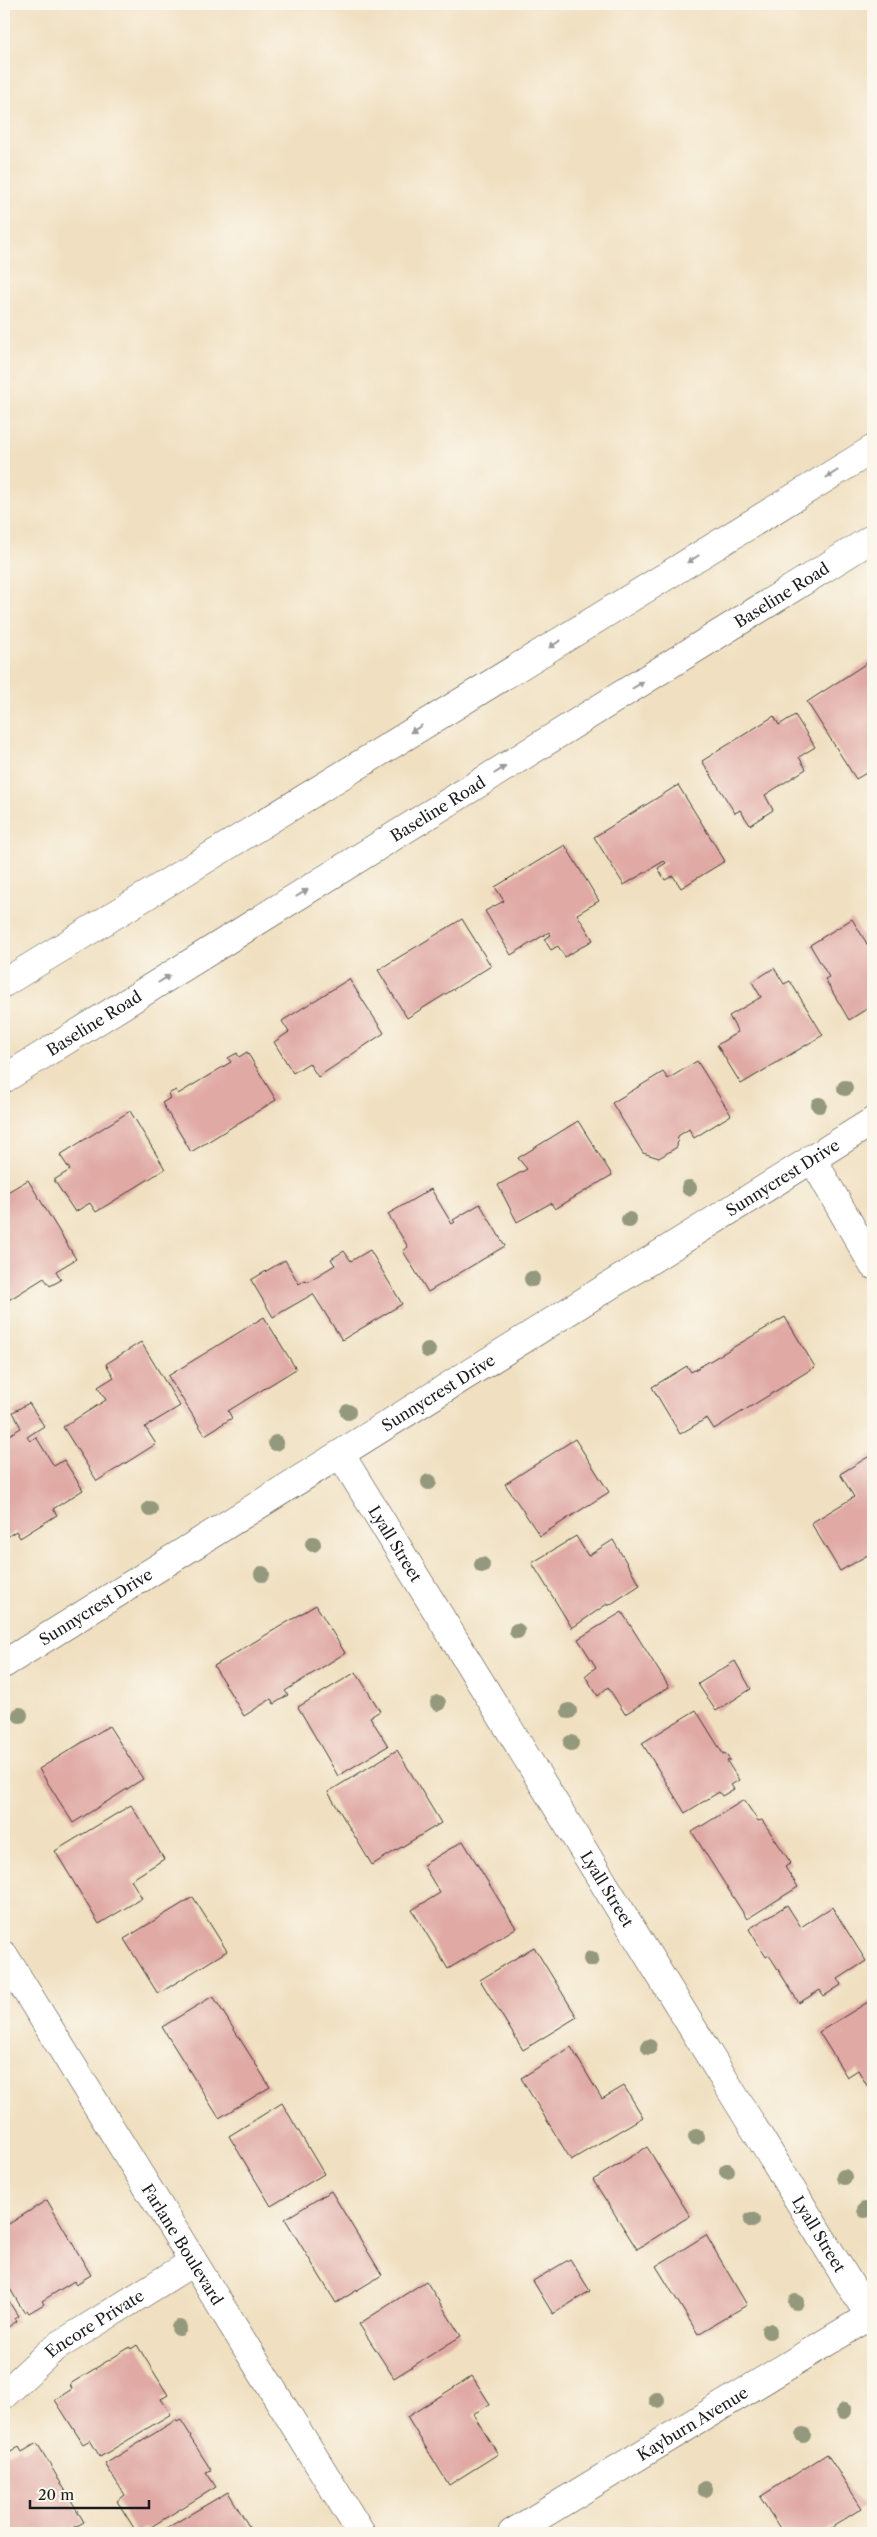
<svg xmlns="http://www.w3.org/2000/svg" width="877" height="2537" font-family="'Libre Caslon Text',serif">
  <style>
    .building { fill: #e0a9a4 }
    .lines { fill: none; stroke-linecap: round; stroke-linejoin: round }
    .minor-casing { stroke: #3c3935; stroke-width: 29 }
    .major-casing { stroke: #3c3935; stroke-width: 29 }
    .minor { stroke: #fff; stroke-width: 28 }
    .major { stroke: #fff; stroke-width: 28 }
    .tree { fill: #94987b }
    .oneway { fill: #999 }
    .labels { text-anchor: middle; dominant-baseline: central; stroke-width: 4; stroke-linejoin: round; paint-order: stroke }
    .street-label { font-size: 16px; fill: #1c1c1c; stroke: #fbf7ec }
  </style>
  <rect width="100%" height="100%" fill="#fbf7ec"/>
  <filter id="ink" filterUnits="userSpaceOnUse"><feTurbulence type="fractalNoise" baseFrequency=".02" numOctaves="2"/><feDisplacementMap in="SourceGraphic" scale="10" xChannelSelector="R" yChannelSelector="G"/><feConvolveMatrix kernelMatrix="1 2 1 2 8 2 1 2 1" color-interpolation-filters="sRGB"/></filter>
  <filter id="wash" filterUnits="userSpaceOnUse"><feTurbulence type="fractalNoise" baseFrequency=".0096" numOctaves="4" result="noise"/><feDisplacementMap in="SourceGraphic" scale="20" xChannelSelector="R" yChannelSelector="G"/><feGaussianBlur stdDeviation="1.12" result="paint"/><feColorMatrix in="noise" values="0 0 0 0 0 0 0 0 0 0 0 0 0 0 0 0 0 1.4 0 .05"/><feComposite in="paint" operator="in"/></filter>
  <g filter="url(#wash)">
    <rect width="100%" height="100%" fill="#f0e0c1"/>
    <g id="blocks">
      <g class="building">
        <polygon points="873,659 873,769 856,779 807,702"/>
        <polygon points="795,715 815,747 799,757 806,769 765,795 773,810 750,825 740,810 735,813 702,761 774,716 779,725"/>
        <polygon points="678,785 725,861 681,888 673,876 665,880 658,868 666,863 664,861 624,885 594,837"/>
        <polygon points="565,845 599,901 577,914 593,940 565,957 558,946 551,950 544,939 551,935 549,932 511,955 485,911 504,901 495,887"/>
        <polygon points="462,919 491,966 407,1018 378,970"/>
        <polygon points="852,919 872,952 873,951 873,1005 849,1020 825,979 829,977 810,945"/>
        <polygon points="774,968 784,984 790,981 823,1035 741,1084 717,1045 738,1032 729,1016 761,997 752,982"/>
        <polygon points="349,979 384,1033 318,1077 309,1063 293,1073 274,1042 289,1032 282,1021"/>
        <polygon points="247,1052 276,1100 191,1152 162,1103 170,1098 168,1094 176,1090 178,1094 231,1062 228,1058 237,1053 239,1057"/>
        <polygon points="697,1061 731,1115 694,1138 689,1129 678,1136 677,1147 659,1158 643,1153 612,1103 663,1072 668,1079"/>
        <polygon points="130,1111 165,1169 96,1212 90,1203 75,1212 54,1180 70,1170 60,1155"/>
        <polygon points="578,1121 612,1175 555,1209 551,1203 517,1222 498,1185 527,1169 518,1158"/>
        <polygon points="28,1180 76,1259 56,1271 61,1280 50,1286 44,1278 4,1303 4,1194"/>
        <polygon points="431,1189 452,1224 455,1222 453,1220 480,1204 505,1246 428,1292 403,1251 408,1247 388,1214"/>
        <polygon points="370,1250 402,1304 342,1340 313,1294 273,1317 251,1280 285,1260 299,1284 305,1280 307,1282 335,1265 331,1259 344,1251 351,1261"/>
        <polygon points="264,1317 296,1369 228,1411 232,1418 205,1435 168,1376"/>
        <polygon points="785,1317 815,1367 714,1429 707,1418 680,1434 652,1387 687,1366 691,1372"/>
        <polygon points="141,1342 180,1406 145,1427 156,1444 97,1481 63,1427 106,1400 98,1387 114,1377 106,1364"/>
        <polygon points="29,1403 44,1426 27,1437 30,1441 36,1437 54,1466 64,1460 83,1490 53,1509 57,1515 20,1538 16,1531 4,1539 4,1459 7,1457 4,1451 4,1438 21,1428 13,1412"/>
        <polygon points="575,1439 609,1492 540,1536 505,1484"/>
        <polygon points="873,1454 873,1552 840,1571 811,1523 854,1497 840,1474"/>
        <polygon points="576,1536 588,1556 613,1540 640,1585 608,1606 607,1604 572,1628 532,1563"/>
        <polygon points="316,1605 345,1653 285,1691 288,1695 274,1704 271,1699 244,1716 214,1666"/>
        <polygon points="622,1612 669,1687 625,1714 608,1687 598,1696 585,1676 596,1667 578,1639"/>
        <polygon points="735,1661 751,1689 716,1711 698,1684"/>
        <polygon points="356,1672 380,1711 370,1717 388,1746 338,1776 298,1707"/>
        <polygon points="696,1710 723,1754 725,1753 730,1760 727,1761 739,1780 731,1785 734,1789 722,1796 719,1792 685,1813 642,1743"/>
        <polygon points="109,1726 143,1779 73,1823 39,1769"/>
        <polygon points="397,1750 441,1823 372,1865 328,1792"/>
        <polygon points="744,1800 758,1821 762,1820 791,1863 785,1867 798,1887 747,1919 692,1832"/>
        <polygon points="131,1805 164,1859 131,1880 142,1898 99,1924 55,1851"/>
        <polygon points="463,1841 516,1928 448,1969 412,1910 440,1893 423,1865"/>
        <polygon points="193,1897 227,1951 158,1994 124,1939"/>
        <polygon points="787,1905 801,1927 832,1907 866,1961 838,1979 841,1985 824,1996 820,1990 799,2003 769,1955 766,1957 749,1929"/>
        <polygon points="534,1947 577,2017 523,2050 480,1980"/>
        <polygon points="213,1996 270,2087 219,2118 162,2027"/>
        <polygon points="873,1999 873,2087 869,2089 858,2070 847,2077 819,2032"/>
        <polygon points="571,2047 602,2099 624,2086 643,2117 571,2160 521,2078"/>
        <polygon points="282,2103 324,2174 271,2206 229,2136"/>
        <polygon points="647,2147 690,2216 637,2249 593,2180"/>
        <polygon points="331,2191 382,2275 336,2303 285,2219"/>
        <polygon points="47,2200 91,2275 76,2284 74,2281 42,2301 44,2304 29,2313 27,2310 24,2312 4,2279 4,2227"/>
        <polygon points="706,2235 747,2305 698,2334 656,2266"/>
        <polygon points="570,2259 590,2291 553,2314 533,2281"/>
        <polygon points="426,2281 461,2336 394,2378 359,2324"/>
        <polygon points="4,2294 18,2316 15,2318 17,2321 4,2330"/>
        <polygon points="137,2345 168,2395 161,2399 171,2414 100,2457 90,2440 83,2444 55,2400 72,2389 70,2384 130,2347 131,2349"/>
        <polygon points="472,2376 490,2404 473,2414 498,2454 449,2485 407,2417"/>
        <polygon points="176,2420 177,2422 181,2420 191,2436 190,2437 211,2470 206,2472 216,2487 146,2530 145,2528 137,2533 117,2501 125,2495 105,2464"/>
        <polygon points="37,2443 84,2522 65,2533 4,2533 4,2456 19,2447 22,2452"/>
        <polygon points="827,2454 862,2508 823,2533 783,2533 760,2497"/>
        <polygon points="228,2492 253,2533 161,2533 160,2532"/>
      </g>
    </g>
  </g>
  <g filter="url(#ink)">
    <use href="#blocks" fill-opacity="0" stroke="#3c3935" stroke-width="1"/>
    <g class="lines">
      <defs>
        <g id="minor">
          <polyline points="812,1158 873,1265"/>
          <path id="s1" d="M341,1455L873,2322"/>
          <path id="s2" d="M4,1664L873,1121"/>
          <path id="s3" d="M4,1955L361,2533"/>
          <path id="s4" d="M4,2395L53,2349L193,2262"/>
          <path id="s5" d="M512,2533L873,2314"/>
        </g>
        <g id="major">
          <polyline points="4,983 873,449"/>
          <path id="s6" d="M4,1079L873,538"/>
        </g>
      </defs>
      <use href="#minor" class="minor-casing"/>
      <use href="#major" class="major-casing"/>
      <use href="#minor" class="minor"/>
      <use href="#major" class="major"/>
    </g>
    <g class="tree">
      <circle cx="845" cy="1088" r="8"/>
      <circle cx="819" cy="1105" r="8"/>
      <circle cx="689" cy="1188" r="8"/>
      <circle cx="629" cy="1220" r="8"/>
      <circle cx="532" cy="1279" r="8"/>
      <circle cx="428" cy="1350" r="8"/>
      <circle cx="348" cy="1412" r="8"/>
      <circle cx="276" cy="1443" r="8"/>
      <circle cx="429" cy="1482" r="8"/>
      <circle cx="150" cy="1509" r="8"/>
      <circle cx="313" cy="1544" r="8"/>
      <circle cx="482" cy="1565" r="8"/>
      <circle cx="262" cy="1574" r="8"/>
      <circle cx="517" cy="1631" r="8"/>
      <circle cx="438" cy="1703" r="8"/>
      <circle cx="569" cy="1711" r="8"/>
      <circle cx="20" cy="1715" r="8"/>
      <circle cx="571" cy="1743" r="8"/>
      <circle cx="591" cy="1959" r="8"/>
      <circle cx="649" cy="2047" r="8"/>
      <circle cx="696" cy="2137" r="8"/>
      <circle cx="727" cy="2171" r="8"/>
      <circle cx="844" cy="2177" r="8"/>
      <circle cx="865" cy="2210" r="8"/>
      <circle cx="752" cy="2220" r="8"/>
      <circle cx="796" cy="2302" r="8"/>
      <circle cx="179" cy="2328" r="8"/>
      <circle cx="769" cy="2331" r="8"/>
      <circle cx="657" cy="2400" r="8"/>
      <circle cx="844" cy="2411" r="8"/>
      <circle cx="803" cy="2435" r="8"/>
      <circle cx="705" cy="2489" r="8"/>
    </g>
    <defs><path id="oneway-solid" d="M-6-.8H1V-3.2L6.5 0L1 3.2V.8H-6Z" transform="scale(1.25)"/></defs>
    <g class="oneway">
      <use href="#oneway-solid" transform="translate(832 474) rotate(148)"/>
      <use href="#oneway-solid" transform="translate(693 559) rotate(148)"/>
      <use href="#oneway-solid" transform="translate(555 644) rotate(148)"/>
      <use href="#oneway-solid" transform="translate(638 685) rotate(-32)"/>
      <use href="#oneway-solid" transform="translate(416 729) rotate(148)"/>
      <use href="#oneway-solid" transform="translate(500 770) rotate(-32)"/>
      <use href="#oneway-solid" transform="translate(302 893) rotate(-32)"/>
      <use href="#oneway-solid" transform="translate(164 979) rotate(-32)"/>
    </g>
  </g>
  <g class="labels">
    <g class="street-label">
      <text stroke="none"><textPath href="#s6" startOffset="916">Baseline Road</textPath></text>
      <text stroke="none"><textPath href="#s6" startOffset="511">Baseline Road</textPath></text>
      <text stroke="none"><textPath href="#s6" startOffset="106">Baseline Road</textPath></text>
      <text stroke="none"><textPath href="#s2" startOffset="918">Sunnycrest Drive</textPath></text>
      <text stroke="none"><textPath href="#s2" startOffset="512">Sunnycrest Drive</textPath></text>
      <text stroke="none"><textPath href="#s1" startOffset="104">Lyall Street</textPath></text>
      <text stroke="none"><textPath href="#s2" startOffset="108">Sunnycrest Drive</textPath></text>
      <text stroke="none"><textPath href="#s1" startOffset="509">Lyall Street</textPath></text>
      <text stroke="none"><textPath href="#s1" startOffset="914">Lyall Street</textPath></text>
      <text stroke="none"><textPath href="#s3" startOffset="340">Farlane Boulevard</textPath></text>
      <text stroke="none"><textPath href="#s4" startOffset="116">Encore Private</textPath></text>
      <text stroke="none"><textPath href="#s5" startOffset="211">Kayburn Avenue</textPath></text>
    </g>
  </g>
  <rect width="877" height="2537" fill="none" stroke="#fbf7ec" stroke-width="20"/>
  <path d="M30 2500v8h119v-8" fill="none" stroke="#1c1c1c" stroke-width="2.5"/>
  <text x="38" y="2500" font-size="15" fill="#1c1c1c" stroke="#fbf7ec" stroke-width="4" paint-order="stroke">20 m</text>
</svg>
